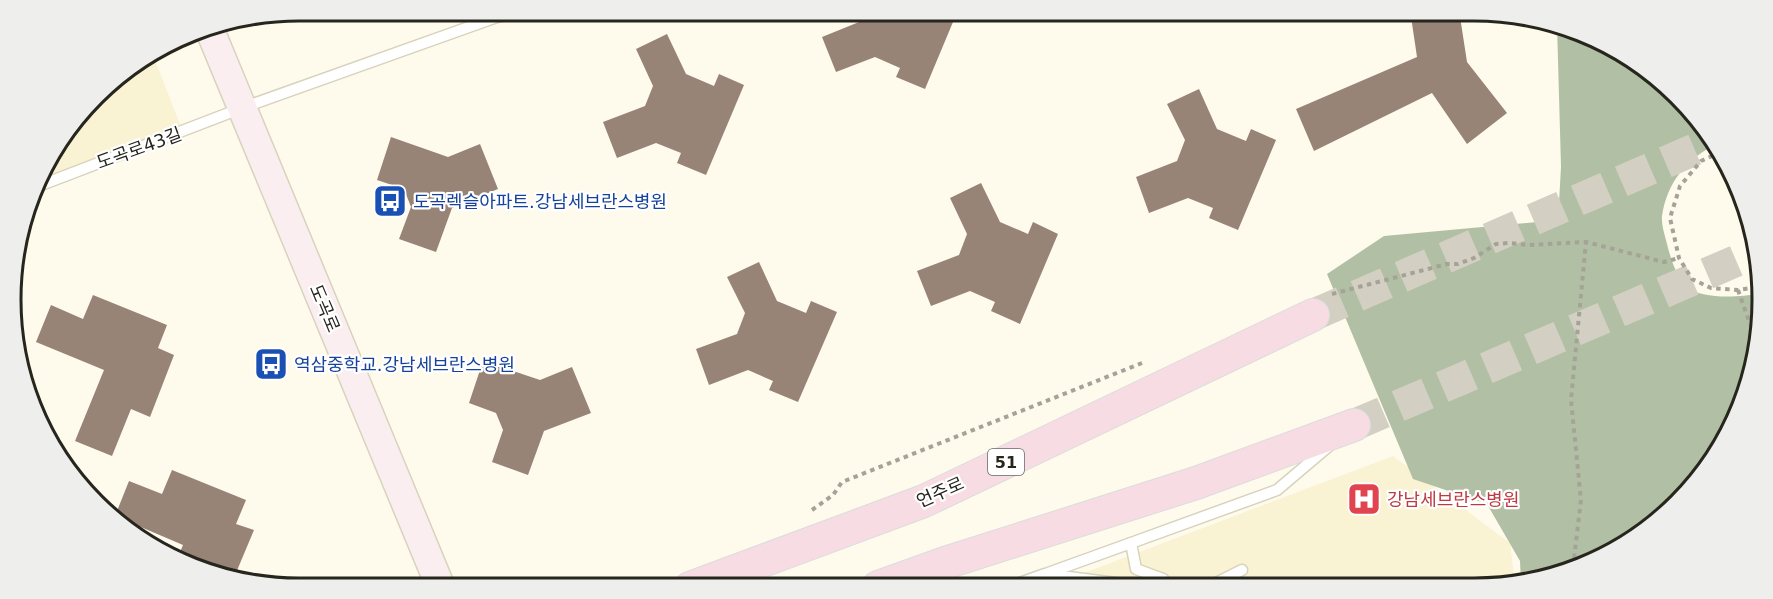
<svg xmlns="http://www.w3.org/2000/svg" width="1773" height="599" font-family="'DejaVu Sans','Noto Sans KR',sans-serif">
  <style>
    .built { fill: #f9f2d3 }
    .forest { fill: #b1c0a4 }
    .building { fill: #988377 }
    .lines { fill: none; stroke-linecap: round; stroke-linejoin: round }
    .primary-tunnel { stroke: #d3d0c3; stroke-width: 32; stroke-dasharray: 32 16; stroke-linecap: butt }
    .service-casing { stroke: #d8d3bc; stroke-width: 13 }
    .secondary-casing { stroke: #d8d3bc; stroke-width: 31 }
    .primary-casing { stroke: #dcdcdb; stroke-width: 34 }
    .path { stroke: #a5a297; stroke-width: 4; stroke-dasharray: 4.5 4.5; stroke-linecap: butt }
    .service { stroke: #fff; stroke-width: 10 }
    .secondary { stroke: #fbeef1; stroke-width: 28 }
    .primary { stroke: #f7dde3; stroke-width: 32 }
    .labels { text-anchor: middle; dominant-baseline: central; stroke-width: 4.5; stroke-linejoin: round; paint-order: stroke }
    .shield { fill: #fff; stroke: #686761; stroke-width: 1.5 }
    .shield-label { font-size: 16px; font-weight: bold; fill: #27261d }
    .street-label { font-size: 18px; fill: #27261d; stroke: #fff }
    .transit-label { font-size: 18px; fill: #164399; stroke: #fff; text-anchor: start }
    .health-label { font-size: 18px; fill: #be3a42; stroke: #fff; text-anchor: start }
    .rim { fill: none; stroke: #27261d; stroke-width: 3 }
  </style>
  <rect width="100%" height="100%" fill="#fefbed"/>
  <g class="built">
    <polygon points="153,55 183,132 37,184 40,171 109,82"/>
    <polygon points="1393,456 1510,543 1515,585 1047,587"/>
  </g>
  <path class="forest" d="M1557,25L1649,70L1715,145C1686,159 1667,183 1662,216C1661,226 1666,238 1668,248C1671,259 1677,278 1686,286C1701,300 1739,297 1758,294L1753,374L1724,444L1664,517L1601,559L1521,583L1520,561L1487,504L1413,479L1327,274L1384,236L1558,220L1561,167Z"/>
  <g class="building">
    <polygon points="868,10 958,10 925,89 896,77 900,68 875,57 836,72 822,37 864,20"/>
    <polygon points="1410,10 1459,10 1467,62 1507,113 1467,144 1432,93 1314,151 1296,109 1417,57"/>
    <polygon points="667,34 686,74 714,86 719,74 744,85 706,175 677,163 681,153 656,143 617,158 603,122 645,106 653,86 636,49"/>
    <polygon points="1199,89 1217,129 1246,141 1251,129 1276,140 1238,230 1209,218 1213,208 1188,198 1149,213 1136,177 1177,161 1185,140 1167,104"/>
    <polygon points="391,137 448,157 480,144 498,189 452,208 436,252 399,239 411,207 404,189 377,180"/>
    <polygon points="981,183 1000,222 1028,234 1033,222 1058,234 1020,324 991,311 995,302 970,291 931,306 917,271 959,255 967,234 950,198"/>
    <polygon points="759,262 777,301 806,313 811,301 837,312 798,402 769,390 773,381 748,370 709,385 696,349 737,334 745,313 727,277"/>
    <polygon points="93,295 167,325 158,348 174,355 150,417 131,409 112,456 75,441 104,370 36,342 51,305 83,319"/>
    <polygon points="483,361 540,380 572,367 591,413 544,431 528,475 492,462 503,430 496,413 469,403"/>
    <polygon points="172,470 246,500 236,524 254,530 233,580 225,579 178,557 183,545 115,516 129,481 162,494"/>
  </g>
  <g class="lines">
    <g class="primary-tunnel">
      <polyline points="1313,315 1712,142"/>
      <polyline points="1354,425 1757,252"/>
    </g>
    <defs>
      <g id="service">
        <polyline points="36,187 242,108 497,17 527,10"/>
        <polyline points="1048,573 1131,543"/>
        <polyline points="1163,579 1136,569 1131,543 1277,490 1329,446"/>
        <polyline points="1008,587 1045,574 1131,585 1163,579"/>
        <polyline points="1208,587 1242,570"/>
      </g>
      <polyline id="secondary" points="209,28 441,588"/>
      <g id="primary">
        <polyline points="878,587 945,563 1196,483 1354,425"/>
        <polyline points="690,588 924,501 1313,315"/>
      </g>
    </defs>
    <use href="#service" class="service-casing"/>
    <use href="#secondary" class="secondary-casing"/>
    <use href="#primary" class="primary-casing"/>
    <g class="path">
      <polyline points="1721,152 1701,161 1680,186 1670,218 1679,258 1692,279 1711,288 1738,290 1758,287"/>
      <polyline points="1738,290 1755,338"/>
      <polyline points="1332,294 1447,264 1458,264 1474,258 1496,244 1509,243 1529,245 1586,242 1664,262 1679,258"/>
      <polyline points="812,510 833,495 842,482 1142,363"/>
      <polyline points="1573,567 1581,500 1571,400 1586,242"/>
    </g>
    <use href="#service" class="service"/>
    <use href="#secondary" class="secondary"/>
    <use href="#primary" class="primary"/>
  </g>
  <defs>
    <symbol id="bus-square" viewBox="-11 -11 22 22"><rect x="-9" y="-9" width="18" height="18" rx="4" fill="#1a4fb4" stroke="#fff"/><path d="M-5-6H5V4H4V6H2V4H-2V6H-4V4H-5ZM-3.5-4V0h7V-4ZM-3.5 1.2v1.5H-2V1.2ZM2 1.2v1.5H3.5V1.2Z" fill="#fff"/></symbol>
    <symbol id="hospital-square" viewBox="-11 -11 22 22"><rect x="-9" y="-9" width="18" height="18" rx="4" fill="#e0444e" stroke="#fff"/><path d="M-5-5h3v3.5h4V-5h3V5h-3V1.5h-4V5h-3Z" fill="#fff"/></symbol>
  </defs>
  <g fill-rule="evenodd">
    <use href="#bus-square" x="371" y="182" width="38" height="38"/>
    <use href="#bus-square" x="252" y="345" width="38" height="38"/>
    <use href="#hospital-square" x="1345" y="480" width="38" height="38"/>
  </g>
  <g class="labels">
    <rect class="shield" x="988" y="449" width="36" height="26" rx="4.5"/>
    <g class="shield-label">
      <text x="1006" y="462">51</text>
    </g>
    <g class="street-label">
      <text transform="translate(139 148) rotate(-20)">도곡로43길</text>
      <text transform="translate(325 308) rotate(67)">도곡로</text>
      <text transform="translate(940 492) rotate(-24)">언주로</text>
    </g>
    <g class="transit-label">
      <text x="413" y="201">도곡렉슬아파트.강남세브란스병원</text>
      <text x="294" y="364">역삼중학교.강남세브란스병원</text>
    </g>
    <g class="health-label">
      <text x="1387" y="499">강남세브란스병원</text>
    </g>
  </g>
  <path d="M0 0H1773V599H0ZM299 21H1474A278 278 0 0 1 1752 299V300A278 278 0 0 1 1474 578H299A278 278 0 0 1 21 300V299A278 278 0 0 1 299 21Z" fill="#eeeeed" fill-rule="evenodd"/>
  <path class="rim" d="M299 21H1474A278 278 0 0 1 1752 299V300A278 278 0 0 1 1474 578H299A278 278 0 0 1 21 300V299A278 278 0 0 1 299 21Z"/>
</svg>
